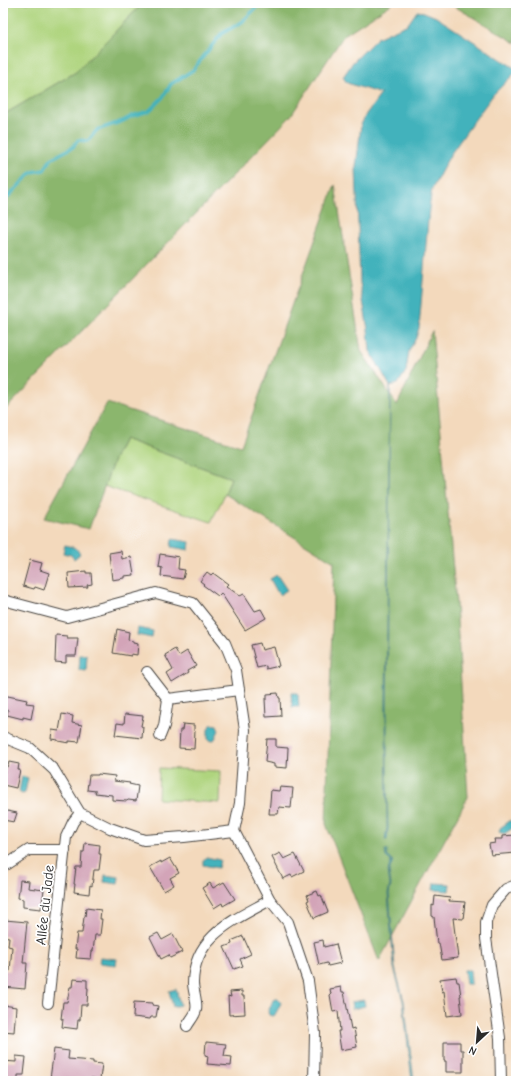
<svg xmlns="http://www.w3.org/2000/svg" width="519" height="1084" font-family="'Comic Neue',sans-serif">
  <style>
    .green { fill: #afd47e; stroke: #6d8054 }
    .forest { fill: #8bb66d; stroke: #5b704c }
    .water { fill: #43b2bc; stroke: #376e74 }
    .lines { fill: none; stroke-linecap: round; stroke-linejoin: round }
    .stream { stroke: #43b2bc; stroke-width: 3.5 }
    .building { fill: #d3a4b8 }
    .minor-casing { stroke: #494541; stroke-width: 12 }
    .minor { stroke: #fff; stroke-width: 10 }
    .labels { text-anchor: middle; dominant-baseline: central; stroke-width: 3.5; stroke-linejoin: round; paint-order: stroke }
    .street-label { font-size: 14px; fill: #2b2b2b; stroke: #fff }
  </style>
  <rect width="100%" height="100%" fill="#fff"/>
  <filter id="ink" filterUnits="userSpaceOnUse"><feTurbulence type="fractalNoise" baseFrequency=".025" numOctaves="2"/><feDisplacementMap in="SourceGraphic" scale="8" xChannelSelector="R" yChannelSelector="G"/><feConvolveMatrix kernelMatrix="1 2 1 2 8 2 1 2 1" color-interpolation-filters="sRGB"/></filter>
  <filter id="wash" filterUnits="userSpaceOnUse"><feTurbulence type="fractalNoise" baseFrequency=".012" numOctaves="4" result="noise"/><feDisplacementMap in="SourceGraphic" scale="16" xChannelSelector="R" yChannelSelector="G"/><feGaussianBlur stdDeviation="0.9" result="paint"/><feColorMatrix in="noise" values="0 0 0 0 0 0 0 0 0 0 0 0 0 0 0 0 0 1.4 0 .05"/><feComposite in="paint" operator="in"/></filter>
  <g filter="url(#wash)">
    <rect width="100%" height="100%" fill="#f3d9bc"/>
    <g class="green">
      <polygon points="3,3 143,3 76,72 3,115"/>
      <polygon points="124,439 231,478 225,494 211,522 104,486 115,457"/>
      <polygon points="159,768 221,771 220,803 158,799"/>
    </g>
    <g class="forest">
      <polygon points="143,3 393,3 344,35 290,117 3,412 3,115 76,72"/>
      <polygon points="449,3 516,3 516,43"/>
      <polygon points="335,185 361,351 397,405 432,331 456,603 468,797 379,961 326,824 334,562 225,494 231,478 124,439 115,457 89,529 44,518 107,403 241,446"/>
    </g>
    <g class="water">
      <polygon points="417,11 424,12 436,17 516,69 516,72 493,95 476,118 450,155 432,189 429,209 419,328 416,338 409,351 406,371 398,384 390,386 387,707 387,787 388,828 387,840 385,840 387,828 386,706 390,386 370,351 368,330 360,283 356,167 361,125 366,114 381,94 347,83 343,77 353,62 377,38 408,24"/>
      <polygon points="172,539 190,542 189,550 171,547"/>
      <polygon points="65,545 76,548 80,554 74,559 71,555 63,553"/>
      <polygon points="277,575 287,590 279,595 270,579"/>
      <polygon points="138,628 153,631 152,638 137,635"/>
      <polygon points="80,655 87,655 86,671 79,670"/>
      <polygon points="291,693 298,693 299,707 292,707"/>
      <polygon points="212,724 217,725 219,730 215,739 212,741 208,739 208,728"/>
      <polygon points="22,776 28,778 25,793 22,794 19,792"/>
      <polygon points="511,820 516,826 504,834 503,833 501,833 499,832 500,829 500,828"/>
      <polygon points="385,850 387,850 387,856 393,861 392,864 389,871 391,885 389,894 395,968 404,1001 414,1081 412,1081 403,1001 394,968 388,894 390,885 388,871 391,861 386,857"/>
      <polygon points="206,857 220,860 218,868 203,865 203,861"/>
      <polygon points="105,875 119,877 118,884 104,882"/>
      <polygon points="434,883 450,884 449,891 433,890"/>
      <polygon points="100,957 117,959 116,965 99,963"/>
      <polygon points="464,970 470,970 471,982 471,984 466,984"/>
      <polygon points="176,989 180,1005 173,1007 169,991"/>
      <polygon points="275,999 278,999 281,1003 275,1015 272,1016 269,1015 268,1012 273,1000"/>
      <polygon points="364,1000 365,1006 352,1009 351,1002"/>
    </g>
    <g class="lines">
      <polyline class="stream" points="3,202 32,172 44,170 51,159 73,147 78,140 88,141 97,130 123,121 132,116 149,111 163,97 171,84 193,70 221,34 242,22 252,12 260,3"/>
    </g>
    <g id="blocks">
      <g class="building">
        <polygon points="121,551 122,559 131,557 134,575 124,576 124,578 112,580 109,553"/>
        <polygon points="160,554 179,557 178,569 185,570 183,579 161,576 162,568 158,567"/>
        <polygon points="30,560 42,563 40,570 49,573 44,590 35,587 34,589 23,586"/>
        <polygon points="86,571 86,573 91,573 92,584 87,585 88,587 69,588 68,573"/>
        <polygon points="207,572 211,575 213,573 228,584 226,586 240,596 244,594 255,611 261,609 266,618 245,630 221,593 218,596 203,585 204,584 200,581"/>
        <polygon points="117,629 129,632 128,640 133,641 133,643 138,644 137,655 131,654 131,656 113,653"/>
        <polygon points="56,635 67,636 67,638 78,638 76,656 66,656 66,663 55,662"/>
        <polygon points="260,643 262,650 274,647 279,666 266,669 266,666 257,668 251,645"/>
        <polygon points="175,649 179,656 187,651 196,666 187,671 188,673 172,683 167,674 173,670 165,655"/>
        <polygon points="278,693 279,698 280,698 281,716 266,717 265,699 267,699 267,694"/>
        <polygon points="3,695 27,700 26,703 34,704 31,719 23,717 23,719 7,715 8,710 3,709"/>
        <polygon points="62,714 73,716 72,723 82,725 79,742 69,741 69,743 58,741 58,740 51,739 52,730 59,731"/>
        <polygon points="125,714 143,716 141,726 143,727 142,738 115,735 117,723 124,724"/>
        <polygon points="183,724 194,725 194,731 195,731 194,749 179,748 180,730 182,730"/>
        <polygon points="267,739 276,739 276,747 288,748 287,768 274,767 274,764 265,762"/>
        <polygon points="9,762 19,764 18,770 20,770 16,788 3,785 3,777 6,767 7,767"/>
        <polygon points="98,774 115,776 114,781 130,783 129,784 138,786 136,801 128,800 127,801 112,800 112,795 95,793 96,791 87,790 89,775 98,775"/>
        <polygon points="280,787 293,788 291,808 279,807 278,814 269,814 271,790 279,791"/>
        <polygon points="3,810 17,813 14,822 3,820"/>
        <polygon points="516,835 516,853 491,855 489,844 495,843 494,839 502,839 502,836"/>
        <polygon points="85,843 100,845 99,854 101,854 99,870 94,870 92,886 90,885 89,894 74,892 75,884 74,884 76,867 81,867 82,852 84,852"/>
        <polygon points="280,853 284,859 295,854 304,871 292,877 291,875 283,879 272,857"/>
        <polygon points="170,858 179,873 170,878 174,885 164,891 150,867 161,861 161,863"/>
        <polygon points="20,880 29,881 28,888 44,890 41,909 23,907 23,899 18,898"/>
        <polygon points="224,882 235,899 223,906 222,903 214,908 202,888 210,883 213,888"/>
        <polygon points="317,891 319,896 321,895 328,912 314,918 307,901 309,900 307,895"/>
        <polygon points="435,896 450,898 449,901 465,902 463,919 453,918 458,958 442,960 439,943 437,943 434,917 432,916 432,905 434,906"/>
        <polygon points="86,908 101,910 100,919 102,919 100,935 95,935 93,951 92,951 91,959 76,958 77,949 75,949 77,933 82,933 84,917 85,917"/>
        <polygon points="5,920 27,922 23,963 27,963 25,989 3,987 4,970 10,971 12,947 8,946 9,937 3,936"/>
        <polygon points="158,933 162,940 173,934 182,952 170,958 169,955 161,959 150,937"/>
        <polygon points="243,936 251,954 240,959 243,966 234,969 224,947 232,944 231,941"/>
        <polygon points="323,940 324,947 336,944 341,963 328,966 327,963 319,965 314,942"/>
        <polygon points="456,977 457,982 459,982 461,996 460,996 462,1014 447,1016 444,991 442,992 440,979"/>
        <polygon points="73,979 87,980 87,988 88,988 87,1005 81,1005 80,1020 78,1020 77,1029 62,1027 63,1019 61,1019 63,1002 67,1002 70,987 72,987"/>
        <polygon points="341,987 342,992 344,992 351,1029 354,1028 357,1047 341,1050 338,1031 340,1031 338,1011 333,1012 330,995 331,994 330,989"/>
        <polygon points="242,991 242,996 244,996 245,1014 229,1015 228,996 231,997 230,992"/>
        <polygon points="134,1002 153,1003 152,1005 158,1006 156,1017 151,1017 150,1019 133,1017"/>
        <polygon points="3,1005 16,1007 14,1032 3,1031"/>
        <polygon points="206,1042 226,1044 224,1056 232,1057 231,1066 207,1064 208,1056 205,1055"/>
        <polygon points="444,1042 460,1042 460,1050 463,1050 463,1072 446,1072 446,1061 444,1061"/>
        <polygon points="54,1049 69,1051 68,1059 93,1061 93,1063 102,1064 100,1079 91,1078 91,1080 75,1078 74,1081 58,1081 58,1080 50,1079"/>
        <polygon points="16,1056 26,1057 24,1075 18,1075 18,1081 3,1081 3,1061 16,1062"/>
      </g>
    </g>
  </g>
  <g filter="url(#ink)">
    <use href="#blocks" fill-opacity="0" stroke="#494541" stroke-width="1"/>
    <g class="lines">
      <defs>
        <g id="minor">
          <polyline points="3,600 67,617 156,593 193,603 225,643 236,670 245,730 240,803 234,831 270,900 288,922 308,981 315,1033 314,1081"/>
          <polyline points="147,672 168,699 239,690"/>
          <polyline points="160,736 164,726 168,699"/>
          <polyline points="3,737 30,748 54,770 80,813 110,828 144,840 184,837 234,831"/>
          <polyline points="3,867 29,850 65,850"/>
          <polyline points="48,1003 66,837 73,822 80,813"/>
          <path d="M187,1026C189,1022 196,1014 196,1010C198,1004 193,990 193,983C194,935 235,920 270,900"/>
          <polyline points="501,1081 500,1038 486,938 486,922 492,905 506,889 516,885"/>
        </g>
      </defs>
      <use href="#minor" class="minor-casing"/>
      <use href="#minor" class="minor"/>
    </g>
  </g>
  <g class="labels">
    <g class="street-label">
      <text transform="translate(45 905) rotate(-84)">Allée du Jade</text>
    </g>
  </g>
  <rect width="519" height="1084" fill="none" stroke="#fff" stroke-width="16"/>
  <g transform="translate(477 1042) rotate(206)" stroke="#ffffff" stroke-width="3" paint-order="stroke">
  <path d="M0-3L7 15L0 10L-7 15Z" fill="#2b2b2b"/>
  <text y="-6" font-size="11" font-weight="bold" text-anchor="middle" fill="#2b2b2b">N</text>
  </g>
</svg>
